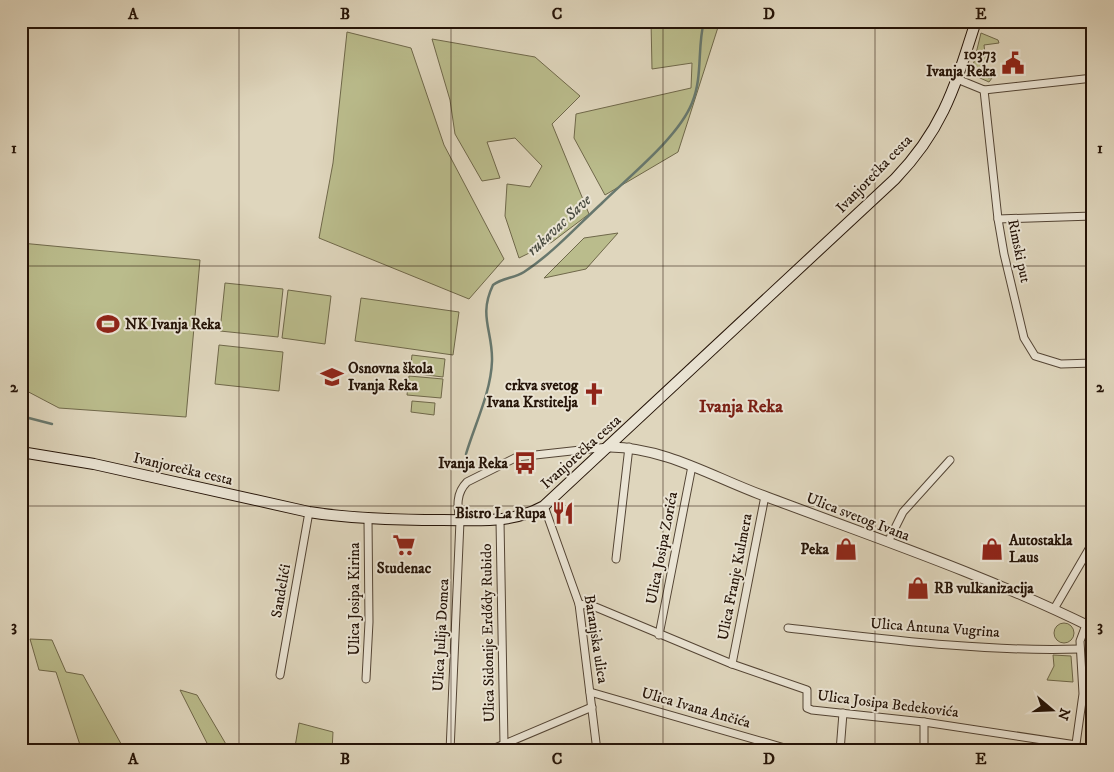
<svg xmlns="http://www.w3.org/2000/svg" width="1114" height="772" font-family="'IM FELL DW Pica',serif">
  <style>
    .green { fill: #babc8c; stroke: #6f684a }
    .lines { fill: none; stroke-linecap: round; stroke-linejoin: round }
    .stream { stroke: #67776d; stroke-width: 2.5 }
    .minor-casing { stroke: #534434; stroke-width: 9 }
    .tertiary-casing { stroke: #534434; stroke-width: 11 }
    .secondary-casing { stroke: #241307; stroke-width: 12 }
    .minor { stroke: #eae4d4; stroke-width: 7 }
    .tertiary { stroke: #eae4d4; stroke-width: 9 }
    .secondary { stroke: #eae4d4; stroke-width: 10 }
    .grid { fill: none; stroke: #241307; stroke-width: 1; stroke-opacity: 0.55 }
    .labels { text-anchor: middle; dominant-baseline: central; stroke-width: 4; stroke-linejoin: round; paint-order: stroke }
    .poi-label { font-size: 15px; font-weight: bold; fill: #241307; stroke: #eae4d4; text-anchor: end }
    .street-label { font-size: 15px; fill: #241307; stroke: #eae4d4 }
    .water-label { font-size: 16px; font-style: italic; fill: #4b4d42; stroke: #eae4d4 }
    .quarter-label { font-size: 18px; font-weight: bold; fill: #7a1f14; stroke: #eae4d4 }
    .neatline { fill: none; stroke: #241307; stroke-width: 2 }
    .grid-label { font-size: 16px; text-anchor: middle; font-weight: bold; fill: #241307 }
  </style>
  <rect width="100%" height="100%" fill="#dfd6bd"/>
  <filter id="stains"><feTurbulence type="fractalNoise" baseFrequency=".004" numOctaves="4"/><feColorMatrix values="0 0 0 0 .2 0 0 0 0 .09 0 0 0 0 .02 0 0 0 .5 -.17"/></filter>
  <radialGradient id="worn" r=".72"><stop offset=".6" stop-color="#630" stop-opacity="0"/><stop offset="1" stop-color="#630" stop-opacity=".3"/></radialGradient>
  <g class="green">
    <polygon points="651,21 720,21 678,152 605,195 574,138 576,114 691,88 692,63 652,69"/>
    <polygon points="347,32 411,48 444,145 504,259 469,299 319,238 333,163"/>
    <polygon points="981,33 998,40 999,43 984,45 988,78 992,78 989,82 971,74"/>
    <polygon points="432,39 535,57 580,96 552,124 589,214 552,242 519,258 505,216 507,184 530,187 542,166 515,138 487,142 500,178 482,181 455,134 450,100"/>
    <polygon points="618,233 586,269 544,278 584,238"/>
    <polygon points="21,243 200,260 186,417 59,408 21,388"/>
    <polygon points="225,283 283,289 278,337 220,331"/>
    <polygon points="288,290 331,296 325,344 282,338"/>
    <polygon points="361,298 459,312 453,355 355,341"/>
    <polygon points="219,345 283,352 279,391 215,384"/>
    <polygon points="412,355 445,359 443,377 410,373"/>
    <polygon points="409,376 443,379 441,398 407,395"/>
    <polygon points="412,401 435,403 434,415 411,412"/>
    <circle cx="1064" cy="633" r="10"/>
    <polygon points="30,639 52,640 66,672 83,675 125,751 82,751 56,672 39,670"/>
    <polygon points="1053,655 1071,656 1073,682 1047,680 1054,666"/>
    <polygon points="180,690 197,695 230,751 211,751"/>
    <polygon points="299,723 333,732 332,751 295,747"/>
  </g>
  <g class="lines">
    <g class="stream">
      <polyline points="21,416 52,424"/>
      <path d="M466,454C475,424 491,392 492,361C493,331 478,316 493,285C502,278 515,278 524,272C553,253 576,227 601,204C628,177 678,138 692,103C703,77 697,48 704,21"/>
    </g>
    <defs>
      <g id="minor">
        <polyline points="957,79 984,90 1093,78"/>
        <polyline points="984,90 998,219 1004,254 1024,338 1035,356 1061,364 1093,363"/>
        <polyline points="998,219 1093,216"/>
        <polyline points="544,506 579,604 597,751"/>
        <polyline points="21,510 23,541"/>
        <polyline points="500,521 504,744"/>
        <polyline points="888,542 903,512 950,460"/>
        <polyline points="616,559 629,447"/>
        <polyline points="579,604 593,606 732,664 807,690 807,708 812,710 924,722 1076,745"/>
        <polyline points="1054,609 1093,542"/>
        <path d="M788,628C885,639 982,652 1080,649"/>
        <polyline points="659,635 692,466"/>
        <polyline points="732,664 765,496"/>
        <polyline points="280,675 309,512"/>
        <polyline points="366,679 369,622 368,520"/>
        <polyline points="590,692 795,751"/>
        <path d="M450,751L460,521C457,506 456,493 467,482L517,457L608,447"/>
        <polyline points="488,751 592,707"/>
        <polyline points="840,751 843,713"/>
        <polyline points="924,751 924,722"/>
        <polyline points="1075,751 1083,694 1080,641 1086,625"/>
      </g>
      <path id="tertiary" d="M610,447C667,448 714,478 767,497C876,538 988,576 1093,628"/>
      <path id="secondary" d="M21,452L94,464L309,512C354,519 397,520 443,520C478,520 512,524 544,506L895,179C944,128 955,86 976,21"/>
    </defs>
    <use href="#minor" class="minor-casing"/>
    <use href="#tertiary" class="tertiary-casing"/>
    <use href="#secondary" class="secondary-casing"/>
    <use href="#minor" class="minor"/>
    <use href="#tertiary" class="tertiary"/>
    <use href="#secondary" class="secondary"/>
  </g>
  <path class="grid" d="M239,21V751M451,21V751M663,21V751M875,21V751M21,266H1093M21,506H1093"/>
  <defs>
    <symbol id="civic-bare" viewBox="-9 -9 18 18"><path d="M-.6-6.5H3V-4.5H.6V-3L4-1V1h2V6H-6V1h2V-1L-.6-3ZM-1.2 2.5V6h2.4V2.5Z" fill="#8f2418" stroke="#eae4d4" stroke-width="2.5" paint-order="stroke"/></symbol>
    <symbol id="stadium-bare" viewBox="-9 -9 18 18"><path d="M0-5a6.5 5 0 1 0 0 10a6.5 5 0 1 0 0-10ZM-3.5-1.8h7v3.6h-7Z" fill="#8f2418" stroke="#eae4d4" stroke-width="2.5" paint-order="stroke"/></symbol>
    <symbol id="school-bare" viewBox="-9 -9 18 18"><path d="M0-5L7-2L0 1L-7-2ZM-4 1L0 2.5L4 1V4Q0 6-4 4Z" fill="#8f2418" stroke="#eae4d4" stroke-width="2.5" paint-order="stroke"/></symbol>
    <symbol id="church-bare" viewBox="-9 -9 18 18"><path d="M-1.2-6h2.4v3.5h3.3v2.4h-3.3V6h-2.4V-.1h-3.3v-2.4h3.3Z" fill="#8f2418" stroke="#eae4d4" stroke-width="2.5" paint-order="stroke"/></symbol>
    <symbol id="bus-bare" viewBox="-9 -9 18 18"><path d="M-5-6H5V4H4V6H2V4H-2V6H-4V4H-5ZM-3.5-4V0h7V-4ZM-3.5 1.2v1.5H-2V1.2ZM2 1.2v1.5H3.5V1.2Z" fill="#8f2418" stroke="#eae4d4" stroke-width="2.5" paint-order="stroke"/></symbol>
    <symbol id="restaurant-bare" viewBox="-9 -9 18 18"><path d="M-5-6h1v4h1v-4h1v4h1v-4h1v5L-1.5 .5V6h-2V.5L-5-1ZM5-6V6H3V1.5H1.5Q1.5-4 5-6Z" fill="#8f2418" stroke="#eae4d4" stroke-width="2.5" paint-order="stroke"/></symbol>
    <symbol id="supermarket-bare" viewBox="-9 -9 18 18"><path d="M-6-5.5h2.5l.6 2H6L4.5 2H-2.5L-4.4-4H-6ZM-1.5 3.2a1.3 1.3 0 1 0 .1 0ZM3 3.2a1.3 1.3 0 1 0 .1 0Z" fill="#8f2418" stroke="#eae4d4" stroke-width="2.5" paint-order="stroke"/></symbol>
    <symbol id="shop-bare" viewBox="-9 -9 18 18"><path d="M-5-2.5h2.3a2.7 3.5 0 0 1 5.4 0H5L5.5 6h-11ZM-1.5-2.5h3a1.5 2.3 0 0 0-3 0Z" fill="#8f2418" stroke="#eae4d4" stroke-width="2.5" paint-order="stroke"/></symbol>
  </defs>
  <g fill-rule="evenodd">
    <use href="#civic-bare" x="997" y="47" width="32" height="32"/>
    <use href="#stadium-bare" x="92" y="308" width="32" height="32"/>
    <use href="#school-bare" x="316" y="361" width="32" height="32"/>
    <use href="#church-bare" x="578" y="378" width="32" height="32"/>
    <use href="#bus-bare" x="509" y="447" width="32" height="32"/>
    <use href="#restaurant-bare" x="547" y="497" width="32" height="32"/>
    <use href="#supermarket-bare" x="388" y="529" width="32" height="32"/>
    <use href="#shop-bare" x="830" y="533" width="32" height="32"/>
    <use href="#shop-bare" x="976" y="533" width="32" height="32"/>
    <use href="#shop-bare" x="902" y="572" width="32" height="32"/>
  </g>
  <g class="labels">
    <g class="poi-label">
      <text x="996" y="54">10373<tspan x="996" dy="17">Ivanja Reka</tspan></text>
      <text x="125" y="324" text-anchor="start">NK Ivanja Reka</text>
      <text x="348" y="368" text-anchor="start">Osnovna škola<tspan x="348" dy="17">Ivanja Reka</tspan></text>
      <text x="578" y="385">crkva svetog<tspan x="578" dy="17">Ivana Krstitelja</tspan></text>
      <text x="508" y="463">Ivanja Reka</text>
      <text x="546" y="513">Bistro La Rupa</text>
      <text x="1009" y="540" text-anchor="start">Autostakla<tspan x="1009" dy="17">Laus</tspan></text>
      <text x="829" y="549">Peka</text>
      <text x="404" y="568" text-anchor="middle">Studenac</text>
      <text x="934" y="588" text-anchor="start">RB vulkanizacija</text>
    </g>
    <g class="street-label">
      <text transform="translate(874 174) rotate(-46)">Ivanjorečka cesta</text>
      <text transform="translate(1019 251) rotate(78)">Rimski put</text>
      <text transform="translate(581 452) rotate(-42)">Ivanjorečka cesta</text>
      <text transform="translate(183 469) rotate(13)">Ivanjorečka cesta</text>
      <text transform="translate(858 517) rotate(21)">Ulica svetog Ivana</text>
      <text transform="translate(662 548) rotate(-79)">Ulica Josipa Zorića</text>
      <text transform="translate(735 577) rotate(-79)">Ulica Franje Kulmera</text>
      <text transform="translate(281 591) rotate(-80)">Sandelići</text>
      <text transform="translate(354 599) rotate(-90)">Ulica Josipa Kirina</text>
      <text transform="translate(935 628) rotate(4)">Ulica Antuna Vugrina</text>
      <text transform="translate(488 633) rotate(-91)">Ulica Sidonije Erdődy Rubido</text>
      <text transform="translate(441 635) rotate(-87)">Ulica Julija Domca</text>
      <text transform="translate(596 639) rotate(81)">Baranjska ulica</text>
      <text transform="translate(888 704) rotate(7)">Ulica Josipa Bedekovića</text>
      <text transform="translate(696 708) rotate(16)">Ulica Ivana Ančića</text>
    </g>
    <g class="water-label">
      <text transform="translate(559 225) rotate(-43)">rukavac Save</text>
    </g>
    <g class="quarter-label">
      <text x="741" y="407">Ivanja Reka</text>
    </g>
  </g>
  <rect width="1114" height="772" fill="none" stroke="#dfd6bd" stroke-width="55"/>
  <g transform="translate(1052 710) rotate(109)" stroke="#eae4d4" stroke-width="4" paint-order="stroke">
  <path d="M0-4L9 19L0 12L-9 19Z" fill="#241307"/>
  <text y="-8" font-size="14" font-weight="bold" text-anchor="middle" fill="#241307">N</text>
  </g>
  <rect x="28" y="28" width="1058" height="716" class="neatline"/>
  <g class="grid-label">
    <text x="133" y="19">A</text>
    <text x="345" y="19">B</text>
    <text x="557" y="19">C</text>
    <text x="769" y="19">D</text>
    <text x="981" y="19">E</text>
    <text x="14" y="153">1</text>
    <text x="1100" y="153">1</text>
    <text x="14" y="392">2</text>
    <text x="1100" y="392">2</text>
    <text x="14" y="631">3</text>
    <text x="1100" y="631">3</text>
    <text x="133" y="764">A</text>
    <text x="345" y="764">B</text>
    <text x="557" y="764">C</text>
    <text x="769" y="764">D</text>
    <text x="981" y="764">E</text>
  </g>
  <rect width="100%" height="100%" filter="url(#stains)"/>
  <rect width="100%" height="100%" fill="url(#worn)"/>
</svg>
